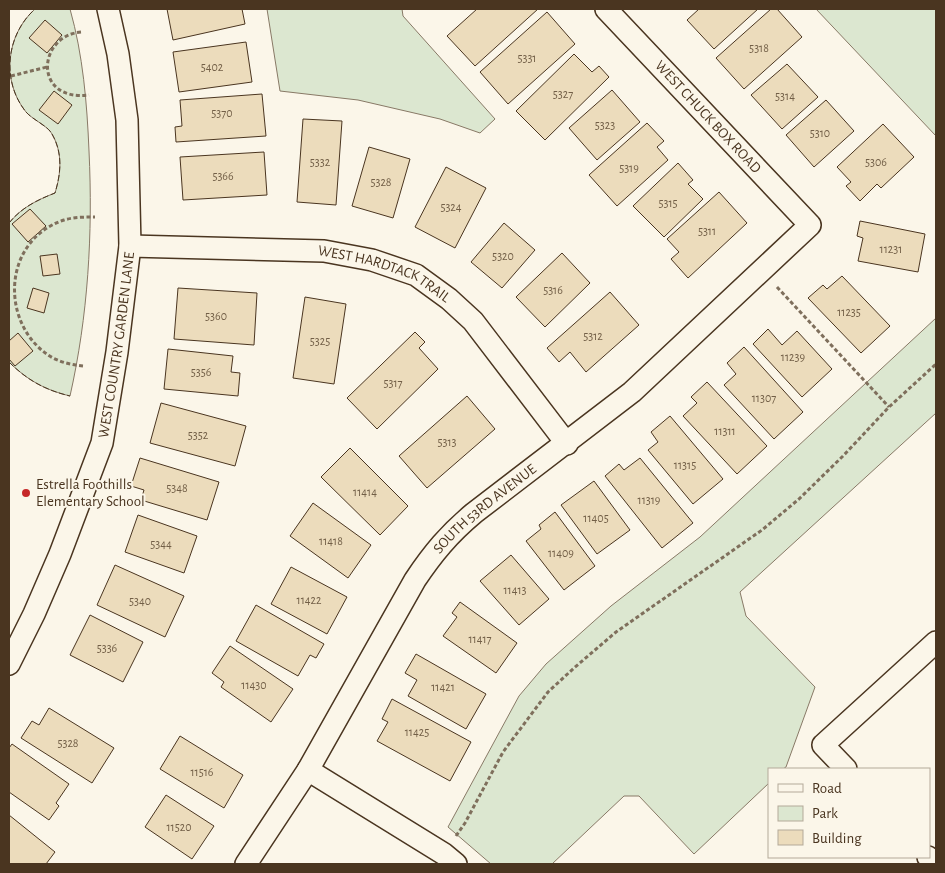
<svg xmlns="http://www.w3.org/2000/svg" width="945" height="873" font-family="'Alegreya Sans',sans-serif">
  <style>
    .green { fill: #dce7d0; stroke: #887966 }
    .building { fill: #ecdcbc; stroke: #4a3520 }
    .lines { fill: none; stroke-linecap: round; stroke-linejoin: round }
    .street-casing { stroke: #4a3520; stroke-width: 24 }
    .path { stroke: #7f6f5c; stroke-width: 3; stroke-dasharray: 4 2.5; stroke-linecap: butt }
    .street { stroke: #fbf6e9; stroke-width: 21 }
    .fence { stroke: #4a3520; stroke-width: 1; stroke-dasharray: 6 2.5; stroke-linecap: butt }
    .poi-dot { fill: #c62828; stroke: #fbf6e9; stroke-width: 2 }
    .labels { text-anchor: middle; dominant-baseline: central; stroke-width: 4; stroke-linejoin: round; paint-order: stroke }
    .number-label { font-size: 12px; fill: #725f47 }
    .street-label { font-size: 15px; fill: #4a3520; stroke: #fbf6e9 }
    .poi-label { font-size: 15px; fill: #4a3520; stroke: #fbf6e9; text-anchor: start }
  </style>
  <rect width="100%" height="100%" fill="#fbf6e9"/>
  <g class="green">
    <path d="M35,9H70C83,55 87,103 89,151C93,234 88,316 70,396C45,390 27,380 9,362V223C21,208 37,200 55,193C61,174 63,153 52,134C48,126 33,120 26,112C1,81 6,35 35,9Z"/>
    <polygon points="267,9 402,9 403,16 495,119 480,133 440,119 358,100 280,91"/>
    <polygon points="816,9 936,9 936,136"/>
    <polygon points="936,318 936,413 740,592 746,616 815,687 786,767 783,769 769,769 769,783 694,854 639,796 624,796 552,864 491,864 448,827 519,696 546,664 611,606 700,537"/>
  </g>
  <g class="building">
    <polygon points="167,9 242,9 245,24 173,40"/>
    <polygon points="477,9 538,9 475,66 447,36"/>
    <polygon points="699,9 758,9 714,49 687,20"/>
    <polygon points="771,9 777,9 802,37 744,89 716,58"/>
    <polygon points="547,12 575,44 508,104 480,72"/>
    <polygon points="45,20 62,35 47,53 29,38"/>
    <polygon points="246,42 252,82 179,92 173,52"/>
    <polygon points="574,54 592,72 599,66 609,77 545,140 516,111"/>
    <polygon points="787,64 818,97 782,129 751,95"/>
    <polygon points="612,90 640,122 597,160 569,128"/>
    <polygon points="54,91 72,105 58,124 39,110"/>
    <polygon points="262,94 266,136 176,142 175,127 182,126 180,100"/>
    <polygon points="826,100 854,131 814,167 786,135"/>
    <polygon points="303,119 342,121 336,205 297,202"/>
    <polygon points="647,123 664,141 657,147 668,160 617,206 589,175"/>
    <polygon points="883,124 914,157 881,188 877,184 860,201 846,186 851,182 837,167"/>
    <polygon points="369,147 410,159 393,218 352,206"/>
    <polygon points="264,152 267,195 183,200 180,157"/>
    <polygon points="678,163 693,180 688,184 703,199 664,237 633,206"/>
    <polygon points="446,167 486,188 455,248 415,227"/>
    <polygon points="719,192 747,223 688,278 671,259 679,252 667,239"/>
    <polygon points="30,209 46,226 28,242 12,224"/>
    <polygon points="860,221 925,234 918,272 858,261 863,238 857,236"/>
    <polygon points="504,223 535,250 502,288 471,262"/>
    <polygon points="562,253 590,283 545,327 516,297"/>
    <polygon points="57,254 60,274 43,276 40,256"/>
    <polygon points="842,276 890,326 861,353 808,298 823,285 827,289"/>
    <polygon points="33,288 49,293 44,313 27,308"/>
    <polygon points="178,288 257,293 254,345 174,339"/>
    <polygon points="610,292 639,325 586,372 570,352 559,362 547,348"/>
    <polygon points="305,297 346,304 334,384 293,378"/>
    <polygon points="768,329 782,345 797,331 832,369 802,397 753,344"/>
    <polygon points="415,332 425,342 419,348 438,369 377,429 347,398"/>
    <polygon points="18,333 33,351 15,366 9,359 9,341"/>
    <polygon points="744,347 803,412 774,439 724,385 736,374 727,363"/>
    <polygon points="168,349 233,356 231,372 240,373 238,396 164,389"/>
    <polygon points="707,382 767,446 737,474 683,416 697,403 691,397"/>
    <polygon points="467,396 495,429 427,488 399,456"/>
    <polygon points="161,403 246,426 235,466 150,443"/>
    <polygon points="670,416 723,479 693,504 648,450 658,442 651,432"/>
    <polygon points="350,448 408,506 380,535 321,477"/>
    <polygon points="140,458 219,482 207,520 141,500 144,490 131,486"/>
    <polygon points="640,458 693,523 662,548 605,476 619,464 624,470"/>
    <polygon points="594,481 630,530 597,554 561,505"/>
    <polygon points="313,503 371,545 348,578 290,536"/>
    <polygon points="555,512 595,566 564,590 526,541 541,529 539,525"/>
    <polygon points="138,515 197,536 184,573 125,552"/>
    <polygon points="511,555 549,599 519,625 480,581"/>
    <polygon points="115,565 184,596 165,637 97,605"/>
    <polygon points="291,567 347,597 327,634 271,604"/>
    <polygon points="460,602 517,643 496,673 443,636 457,617 452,613"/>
    <polygon points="256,605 324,644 316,658 310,655 298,676 236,641"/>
    <polygon points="90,615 143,642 123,682 70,655"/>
    <polygon points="230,646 293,689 271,722 221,687 224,682 212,673"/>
    <polygon points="416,654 486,694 466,729 408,696 417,680 405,673"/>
    <polygon points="392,699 471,742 450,781 377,741 388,722 382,719"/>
    <polygon points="49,708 114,748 92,783 21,738 32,721 39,725"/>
    <polygon points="180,736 243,775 224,808 160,769"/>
    <polygon points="12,744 69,784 56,803 59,806 49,820 9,792 9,748"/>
    <polygon points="166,795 214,826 192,859 145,827"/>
    <polygon points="9,815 55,852 46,864 9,864"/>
  </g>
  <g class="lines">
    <defs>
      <g id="street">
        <path id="s1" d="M130,246L324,251L372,260L416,275L449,299L473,321L567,444"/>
        <path id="s2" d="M9,664L34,614L60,554L102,443L117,352L130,246L127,120L118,54L108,9"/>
        <polyline points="846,769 823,745 936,642"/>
        <polyline points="308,770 444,854 456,864"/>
        <polyline points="928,857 935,864"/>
        <path id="s3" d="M246,864L308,770L415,580C433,553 449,534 474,513L632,392L810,225L606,9"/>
      </g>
    </defs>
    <use href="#street" class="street-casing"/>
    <g class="path">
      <path d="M81,32C37,36 33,102 89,95"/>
      <polyline points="11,76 47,67"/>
      <polyline points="777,287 889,407"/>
      <path d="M83,366C73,365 63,363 53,358C0,328 0,241 64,220C74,217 85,217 95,217"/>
      <polyline points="456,836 465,823 503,752 548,692 574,668 616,632 762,530 799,499 843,456 889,407 936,364"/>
    </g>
    <use href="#street" class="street"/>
    <g class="fence">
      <path d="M9,223C21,208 37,200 55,193C61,173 63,153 52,134C48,126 33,120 26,112C1,81 6,35 35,9"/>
      <path d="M9,362C27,380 45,390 70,396"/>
    </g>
  </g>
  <circle class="poi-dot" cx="26" cy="493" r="5"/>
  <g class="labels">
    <g class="number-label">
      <text x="759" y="48">5318</text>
      <text x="527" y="58">5331</text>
      <text x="212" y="67">5402</text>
      <text x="563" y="94">5327</text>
      <text x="785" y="96">5314</text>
      <text x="222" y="113">5370</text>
      <text x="605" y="125">5323</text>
      <text x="820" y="133">5310</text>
      <text x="320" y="162">5332</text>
      <text x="876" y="162">5306</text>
      <text x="629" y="168">5319</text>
      <text x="223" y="176">5366</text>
      <text x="381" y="182">5328</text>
      <text x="668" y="203">5315</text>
      <text x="451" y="207">5324</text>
      <text x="707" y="231">5311</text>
      <text x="891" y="249">11231</text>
      <text x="503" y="256">5320</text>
      <text x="553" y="290">5316</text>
      <text x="849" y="312">11235</text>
      <text x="216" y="316">5360</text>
      <text x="593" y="336">5312</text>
      <text x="320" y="341">5325</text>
      <text x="793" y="357">11239</text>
      <text x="201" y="372">5356</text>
      <text x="393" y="383">5317</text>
      <text x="764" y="398">11307</text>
      <text x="725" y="431">11311</text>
      <text x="198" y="435">5352</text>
      <text x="447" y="442">5313</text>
      <text x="685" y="465">11315</text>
      <text x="177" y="488">5348</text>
      <text x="365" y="492">11414</text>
      <text x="649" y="500">11319</text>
      <text x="596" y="518">11405</text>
      <text x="331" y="541">11418</text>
      <text x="161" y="544">5344</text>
      <text x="561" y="553">11409</text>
      <text x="515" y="590">11413</text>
      <text x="309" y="600">11422</text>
      <text x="140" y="601">5340</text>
      <text x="480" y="639">11417</text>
      <text x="107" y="648">5336</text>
      <text x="254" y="685">11430</text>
      <text x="443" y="687">11421</text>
      <text x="417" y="732">11425</text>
      <text x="68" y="743">5328</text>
      <text x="202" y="772">11516</text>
      <text x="179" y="827">11520</text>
    </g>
    <g class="street-label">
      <text transform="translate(708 117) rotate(47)">WEST CHUCK BOX ROAD</text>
      <text stroke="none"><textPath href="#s1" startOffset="259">WEST HARDTACK TRAIL</textPath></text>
      <text stroke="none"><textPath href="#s2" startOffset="339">WEST COUNTRY GARDEN LANE</textPath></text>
      <text stroke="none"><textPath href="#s3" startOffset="431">SOUTH 53RD AVENUE</textPath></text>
    </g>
    <g class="poi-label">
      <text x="36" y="484">Estrella Foothills<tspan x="36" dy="17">Elementary School</tspan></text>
    </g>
  </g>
  <rect width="945" height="873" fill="none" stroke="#4a3520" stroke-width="20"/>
  <rect x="768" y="768" width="162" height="90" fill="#fbf6e9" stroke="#b4a999"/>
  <rect x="778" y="784" width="25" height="8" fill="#fbf6e9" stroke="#b4a999"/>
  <text x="812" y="793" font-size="15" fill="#4a3520">Road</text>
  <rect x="778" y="806" width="25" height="15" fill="#dce7d0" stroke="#b4a999"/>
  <text x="812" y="818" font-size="15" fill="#4a3520">Park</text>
  <rect x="778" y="830" width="25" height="15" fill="#ecdcbc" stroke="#b4a999"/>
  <text x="812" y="843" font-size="15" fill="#4a3520">Building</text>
</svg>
